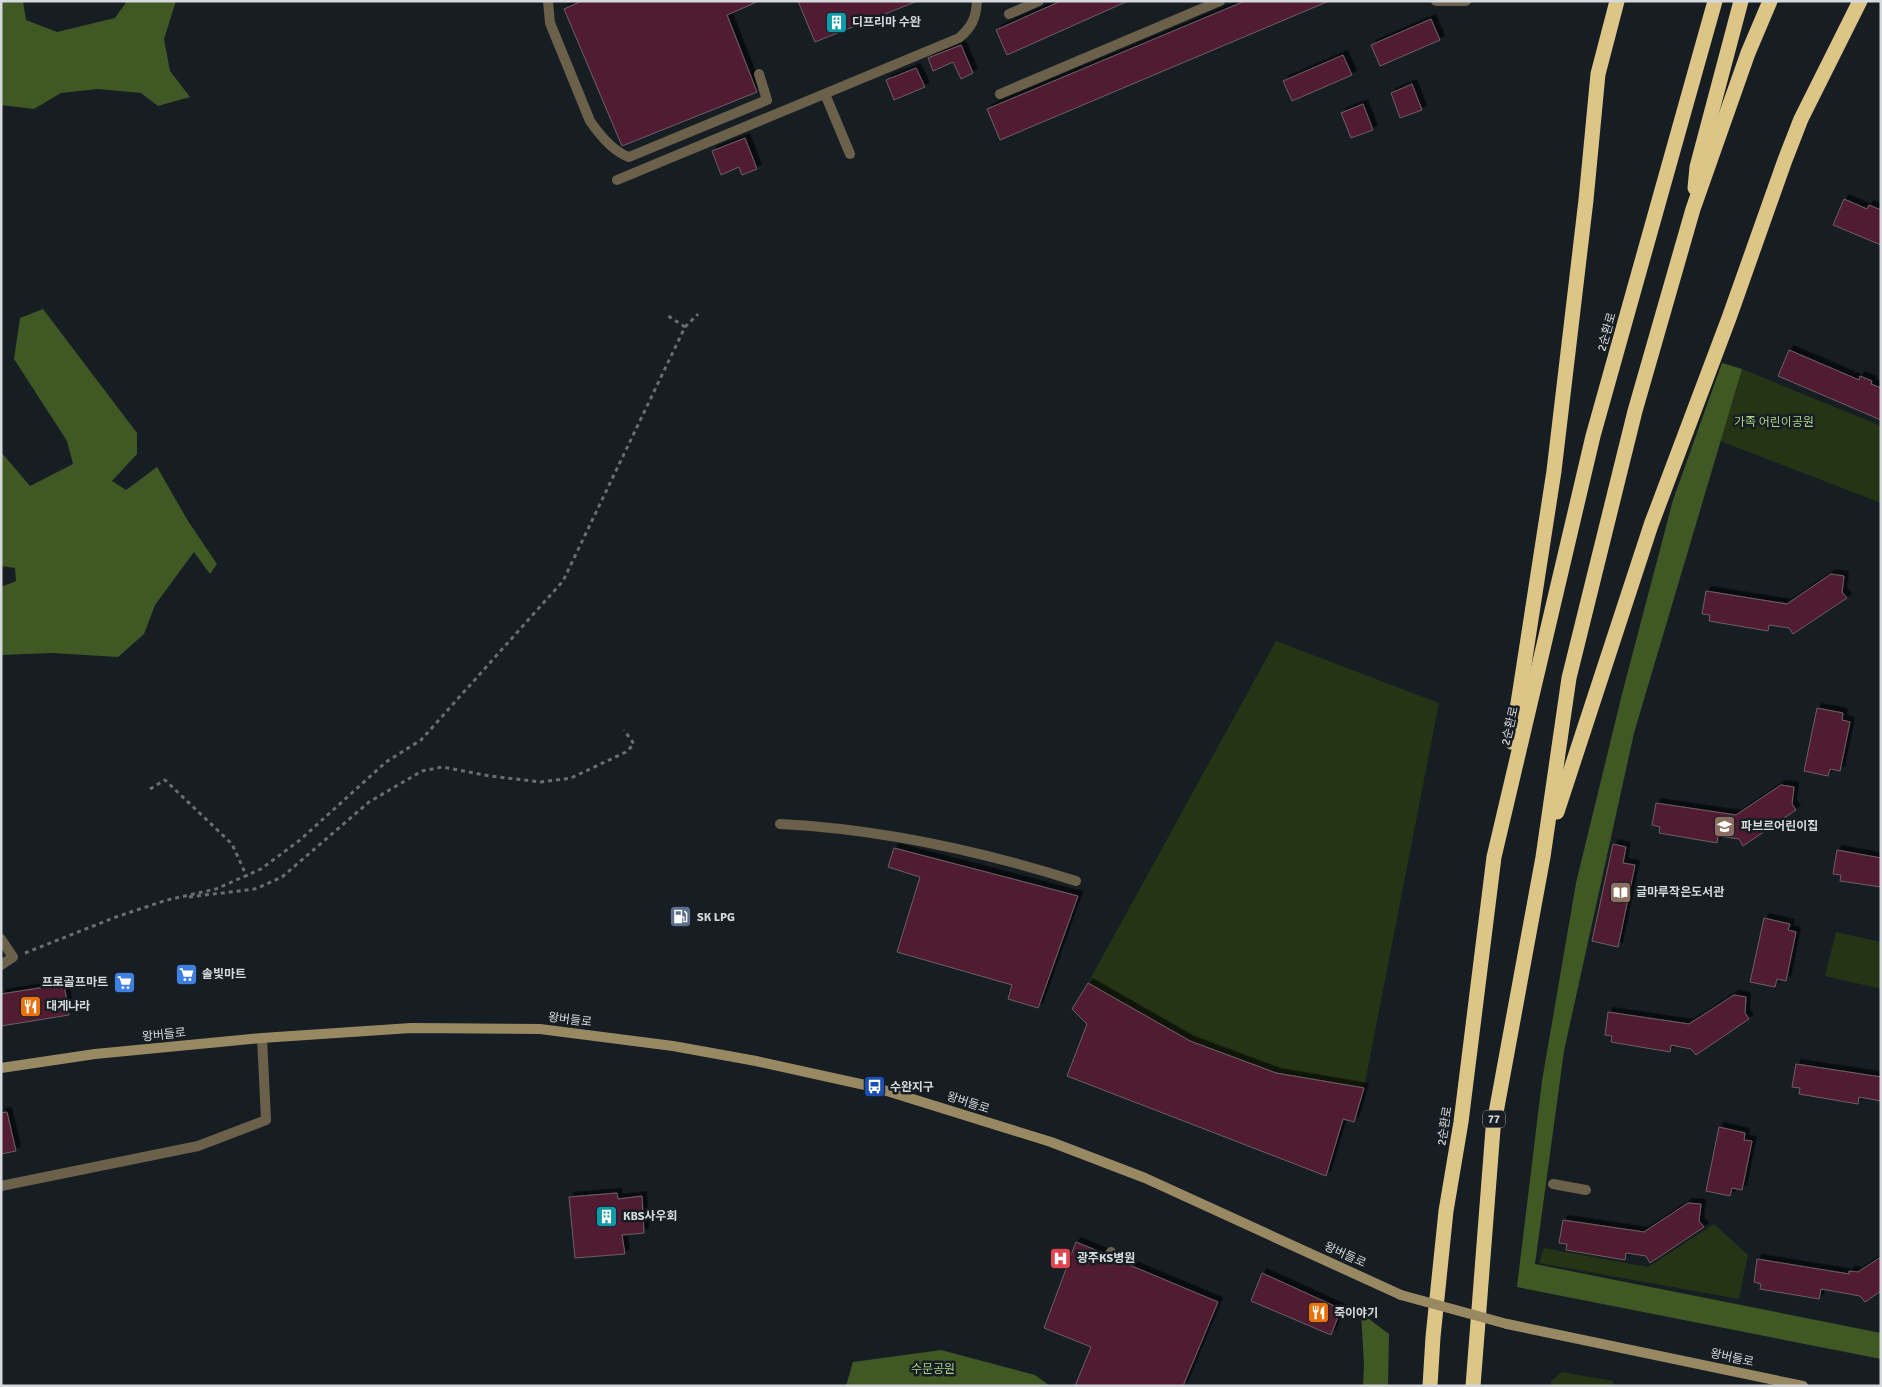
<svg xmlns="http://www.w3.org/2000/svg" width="1882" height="1387" font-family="Signika,'Noto Sans KR',sans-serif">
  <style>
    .green { fill: #253415 }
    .forest { fill: #405924 }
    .building { fill: #511b32; stroke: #6c6064; filter: url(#shadow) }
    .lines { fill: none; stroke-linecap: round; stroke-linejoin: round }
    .path { stroke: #686e73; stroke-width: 3; stroke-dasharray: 4 4; stroke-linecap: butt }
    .lane { stroke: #6b614a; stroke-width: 10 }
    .street { stroke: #6b614a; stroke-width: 10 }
    .secondary { stroke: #998963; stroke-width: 10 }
    .highway { stroke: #ddc487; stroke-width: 15 }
    .secondary-bridge { stroke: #998963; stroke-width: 10 }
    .labels { text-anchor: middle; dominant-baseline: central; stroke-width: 5; stroke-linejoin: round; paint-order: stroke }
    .shield { fill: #161d23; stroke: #9ca1a7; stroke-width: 1 }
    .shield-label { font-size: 11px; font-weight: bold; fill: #d6dadf }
    .poi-label { font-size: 12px; font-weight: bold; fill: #d6dadf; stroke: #161d23; text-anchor: start }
    .street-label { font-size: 12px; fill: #d6dadf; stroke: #161d23 }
    .park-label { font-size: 12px; fill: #add485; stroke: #161d23 }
  </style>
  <defs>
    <filter id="shadow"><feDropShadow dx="4.5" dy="-4.5" stdDeviation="0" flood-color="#0009"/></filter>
  </defs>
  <rect width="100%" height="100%" fill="#161d23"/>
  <g class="green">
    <polygon points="1742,369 1881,426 1881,503 1720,441"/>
    <polygon points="1276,641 1439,703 1364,1088 1275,1073 1190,1041 1088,983"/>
    <polygon points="1836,932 1881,942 1881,989 1825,976"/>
    <polygon points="1714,1224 1748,1255 1739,1299 1539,1263 1544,1248 1648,1267"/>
    <polygon points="1562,1372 1613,1381 1613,1386 1551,1386 1551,1381"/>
  </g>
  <g class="forest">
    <polygon points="1,1 23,1 26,20 57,32 115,18 127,1 176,1 164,39 170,71 190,97 158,106 141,93 98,89 61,93 34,109 1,105"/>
    <polygon points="43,309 137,433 137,454 112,481 126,490 157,467 188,521 217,564 210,574 194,552 155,605 144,634 118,657 52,653 1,655 1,587 16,581 15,568 1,566 1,452 30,486 73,464 67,441 14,359 20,318"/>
    <polygon points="1722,363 1742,369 1634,733 1564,1051 1535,1264 1881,1333 1881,1359 1517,1287 1542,1081 1576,883 1622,694 1673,500"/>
    <polygon points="1361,1313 1389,1334 1388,1386 1363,1386 1364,1364"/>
    <polygon points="941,1350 1035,1375 1050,1386 846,1386 853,1362"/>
  </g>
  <g class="building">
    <polygon points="582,1 759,1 727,15 757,92 622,146 564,9"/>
    <polygon points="798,1 915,1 915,2 815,42"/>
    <polygon points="1061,1 1128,1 1007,55 996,30"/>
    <polygon points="1245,1 1329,1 1000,140 987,109"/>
    <polygon points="1431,19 1440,40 1380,66 1371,45"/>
    <polygon points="961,45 973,73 961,79 953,62 933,71 928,58"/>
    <polygon points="1343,55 1352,75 1292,101 1283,81"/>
    <polygon points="916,68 925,87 894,100 886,80"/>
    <polygon points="1412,84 1422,110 1400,118 1391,93"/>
    <polygon points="1363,104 1373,130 1351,138 1341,113"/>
    <polygon points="745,138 757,169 742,175 739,167 721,175 712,151"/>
    <polygon points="1844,199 1867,209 1869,205 1881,210 1881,245 1833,225"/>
    <polygon points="1789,350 1859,380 1860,376 1872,381 1871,384 1881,388 1881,420 1778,376"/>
    <polygon points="1831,574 1844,576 1842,592 1847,598 1793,634 1789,628 1769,625 1768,631 1709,621 1710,615 1702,614 1706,591 1787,604"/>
    <polygon points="1817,708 1843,713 1842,720 1850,722 1840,771 1830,769 1828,776 1804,771"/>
    <polygon points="1781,785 1794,787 1792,804 1796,810 1743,846 1739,839 1718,836 1717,843 1659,833 1660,827 1652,825 1656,803 1736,815"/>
    <polygon points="1613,844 1626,847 1623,863 1635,865 1618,947 1592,941"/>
    <polygon points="894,848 1078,896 1038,1008 1008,999 1012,985 897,952 920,877 888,867"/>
    <polygon points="1837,850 1881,858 1881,887 1840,881 1841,875 1833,874"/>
    <polygon points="1764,918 1790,924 1788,930 1796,932 1786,981 1777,979 1775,987 1750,982"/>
    <polygon points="1088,983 1190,1041 1276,1073 1364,1088 1354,1122 1343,1119 1326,1176 1067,1076 1087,1024 1072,1009"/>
    <polygon points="64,984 69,1015 1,1026 1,994"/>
    <polygon points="1734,995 1746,997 1745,1013 1749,1019 1696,1055 1691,1049 1671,1045 1670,1052 1611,1042 1612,1036 1605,1035 1608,1012 1689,1024"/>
    <polygon points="1796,1064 1881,1077 1881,1101 1859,1097 1858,1104 1799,1094 1800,1088 1792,1087"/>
    <polygon points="7,1112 16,1151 1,1154 1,1113"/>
    <polygon points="1719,1127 1745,1133 1744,1140 1752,1141 1742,1190 1732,1188 1730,1196 1706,1191"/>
    <polygon points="617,1193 618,1199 642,1196 644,1233 622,1235 625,1254 575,1258 569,1197"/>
    <polygon points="1688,1203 1701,1204 1699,1221 1704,1227 1650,1263 1646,1256 1626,1253 1625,1260 1566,1250 1567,1244 1559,1243 1563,1220 1644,1232"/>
    <polygon points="1076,1242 1103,1253 1103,1259 1106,1262 1112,1262 1115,1259 1218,1302 1183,1386 1075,1386 1091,1347 1044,1328"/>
    <polygon points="1881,1257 1881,1291 1865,1302 1860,1296 1821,1289 1819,1299 1760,1289 1761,1284 1754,1282 1757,1259 1849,1274 1849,1271 1858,1272"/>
    <polygon points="1262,1273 1341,1309 1331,1335 1251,1301"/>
  </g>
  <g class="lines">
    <g class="path">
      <polyline points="685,327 698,314"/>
      <polyline points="150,789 165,780 232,844 247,877"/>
      <polyline points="189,897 255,889 282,877 369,802 422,771 442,767 490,776 541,782 571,778 626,752 634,744 624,730"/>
      <polyline points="25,953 116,917 167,900 216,889 261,869 300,840 386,762 421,740 563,581 685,327 667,315"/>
    </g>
    <g class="lane">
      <path d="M548,1L550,23L590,121C599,134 614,152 629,157L767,100L759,74"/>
      <polyline points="1436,1 1466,1"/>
      <polyline points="1009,14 1039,1"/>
      <polyline points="825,94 850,154"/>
      <polyline points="1000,94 1220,1"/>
      <path d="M617,180L959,38C972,27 976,18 977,1"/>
      <path d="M780,824C880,829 981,851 1076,881"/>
      <polyline points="1,939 13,957 1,965"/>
      <polyline points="1553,1184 1586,1190"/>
      <polyline points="1109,1256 1111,1252"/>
    </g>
    <polyline class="street" points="1,1186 198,1146 266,1120 262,1038"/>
    <g class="secondary">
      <polyline points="1,1068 95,1054 262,1038 411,1028 540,1029 673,1046 756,1061 874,1087 1051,1142 1145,1178 1401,1295"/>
      <polyline points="1507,1324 1803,1386"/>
    </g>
    <g class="highway">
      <polyline points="1695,188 1697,167 1741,1"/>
      <polyline points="1512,742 1554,471 1586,200 1598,74 1617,1"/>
      <polyline points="1557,812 1651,525 1729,318 1785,160 1801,119 1860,1"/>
      <polyline points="1430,1386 1433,1337 1446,1211 1461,1122 1494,857 1593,436 1715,1"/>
      <polyline points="1473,1386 1493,1129 1543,857 1569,678 1635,411 1693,209 1748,53 1770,1"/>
    </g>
    <polyline class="secondary-bridge" points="1401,1295 1507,1324"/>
  </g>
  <defs>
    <symbol id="building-square" viewBox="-11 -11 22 22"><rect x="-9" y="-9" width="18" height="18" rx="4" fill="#0f9aa8" stroke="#161d23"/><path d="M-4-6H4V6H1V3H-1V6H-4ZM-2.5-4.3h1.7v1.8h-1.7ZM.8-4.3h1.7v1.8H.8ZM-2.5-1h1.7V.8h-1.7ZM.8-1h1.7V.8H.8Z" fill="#fff"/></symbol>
    <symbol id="school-square" viewBox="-11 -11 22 22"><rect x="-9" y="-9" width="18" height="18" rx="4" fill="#8d6e63" stroke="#161d23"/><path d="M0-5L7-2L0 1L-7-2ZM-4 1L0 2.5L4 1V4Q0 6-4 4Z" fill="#fff"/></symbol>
    <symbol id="library-square" viewBox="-11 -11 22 22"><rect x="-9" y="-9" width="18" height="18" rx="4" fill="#8d6e63" stroke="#161d23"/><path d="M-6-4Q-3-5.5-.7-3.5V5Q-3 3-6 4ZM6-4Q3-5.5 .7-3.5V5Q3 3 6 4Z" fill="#fff"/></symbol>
    <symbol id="fuel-square" viewBox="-11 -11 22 22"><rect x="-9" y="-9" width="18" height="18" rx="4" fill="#5c6f8a" stroke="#161d23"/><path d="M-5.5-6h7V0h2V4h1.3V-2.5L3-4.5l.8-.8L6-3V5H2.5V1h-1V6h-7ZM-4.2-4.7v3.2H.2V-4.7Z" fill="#fff"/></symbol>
    <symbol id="supermarket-square" viewBox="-11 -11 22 22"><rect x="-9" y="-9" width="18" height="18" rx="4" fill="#3f7fe0" stroke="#161d23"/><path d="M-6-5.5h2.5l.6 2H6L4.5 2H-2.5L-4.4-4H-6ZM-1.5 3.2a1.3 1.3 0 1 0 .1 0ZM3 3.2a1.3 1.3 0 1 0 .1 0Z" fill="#fff"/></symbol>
    <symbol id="restaurant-square" viewBox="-11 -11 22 22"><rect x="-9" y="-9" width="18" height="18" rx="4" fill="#e8710a" stroke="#161d23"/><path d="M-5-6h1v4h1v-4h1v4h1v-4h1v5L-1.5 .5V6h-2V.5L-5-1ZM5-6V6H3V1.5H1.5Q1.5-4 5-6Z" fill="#fff"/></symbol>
    <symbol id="bus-square" viewBox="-11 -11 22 22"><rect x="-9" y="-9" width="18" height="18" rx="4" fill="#1a4fb4" stroke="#161d23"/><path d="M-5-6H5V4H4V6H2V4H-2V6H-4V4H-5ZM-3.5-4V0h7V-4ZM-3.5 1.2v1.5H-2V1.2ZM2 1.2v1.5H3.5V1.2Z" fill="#fff"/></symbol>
    <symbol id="hospital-square" viewBox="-11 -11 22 22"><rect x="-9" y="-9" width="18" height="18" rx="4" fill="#e0444e" stroke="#161d23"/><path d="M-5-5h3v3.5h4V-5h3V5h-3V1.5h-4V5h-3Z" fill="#fff"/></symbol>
  </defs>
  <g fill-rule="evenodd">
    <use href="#building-square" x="824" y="10" width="25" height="25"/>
    <use href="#school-square" x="1712" y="814" width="25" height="25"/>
    <use href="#library-square" x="1608" y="880" width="25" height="25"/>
    <use href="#fuel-square" x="668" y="904" width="25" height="25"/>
    <use href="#supermarket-square" x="174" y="962" width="25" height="25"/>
    <use href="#supermarket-square" x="112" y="970" width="25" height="25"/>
    <use href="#restaurant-square" x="18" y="994" width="25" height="25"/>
    <use href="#bus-square" x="862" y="1074" width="25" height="25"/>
    <use href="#building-square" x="594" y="1204" width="25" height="25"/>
    <use href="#hospital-square" x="1048" y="1246" width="25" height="25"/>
    <use href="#restaurant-square" x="1306" y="1300" width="25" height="25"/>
  </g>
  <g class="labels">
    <rect class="shield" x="1483" y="1110.5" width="22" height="17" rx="4"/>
    <g class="shield-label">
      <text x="1494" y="1119">77</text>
    </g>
    <g class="poi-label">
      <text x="852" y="22">디프리마 수완</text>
      <text x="1741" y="826">파브르어린이집</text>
      <text x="1636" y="892">글마루작은도서관</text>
      <text x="697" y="917">SK LPG</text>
      <text x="202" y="974">솔빛마트</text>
      <text x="108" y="982" text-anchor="end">프로골프마트</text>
      <text x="46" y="1006">대게나라</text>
      <text x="890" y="1087">수완지구</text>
      <text x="623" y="1216">KBS사우회</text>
      <text x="1077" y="1258">광주KS병원</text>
      <text x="1334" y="1313">죽이야기</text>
    </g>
    <g class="street-label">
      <text transform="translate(1607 332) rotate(-74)">2순환로</text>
      <text transform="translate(1510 726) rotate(-77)">2순환로</text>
      <text transform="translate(570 1020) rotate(7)">왕버들로</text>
      <text transform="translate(164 1035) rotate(-6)">왕버들로</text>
      <text transform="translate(968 1103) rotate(18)">왕버들로</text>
      <text transform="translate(1445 1126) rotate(-81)">2순환로</text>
      <text transform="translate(1345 1255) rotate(24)">왕버들로</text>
      <text transform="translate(1732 1358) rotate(12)">왕버들로</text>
    </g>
    <g class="park-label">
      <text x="1774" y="422">가족 어린이공원</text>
      <text x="933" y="1369">수문공원</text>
    </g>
  </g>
  <rect width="1882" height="1387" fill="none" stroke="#d6dadf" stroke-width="5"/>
</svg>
